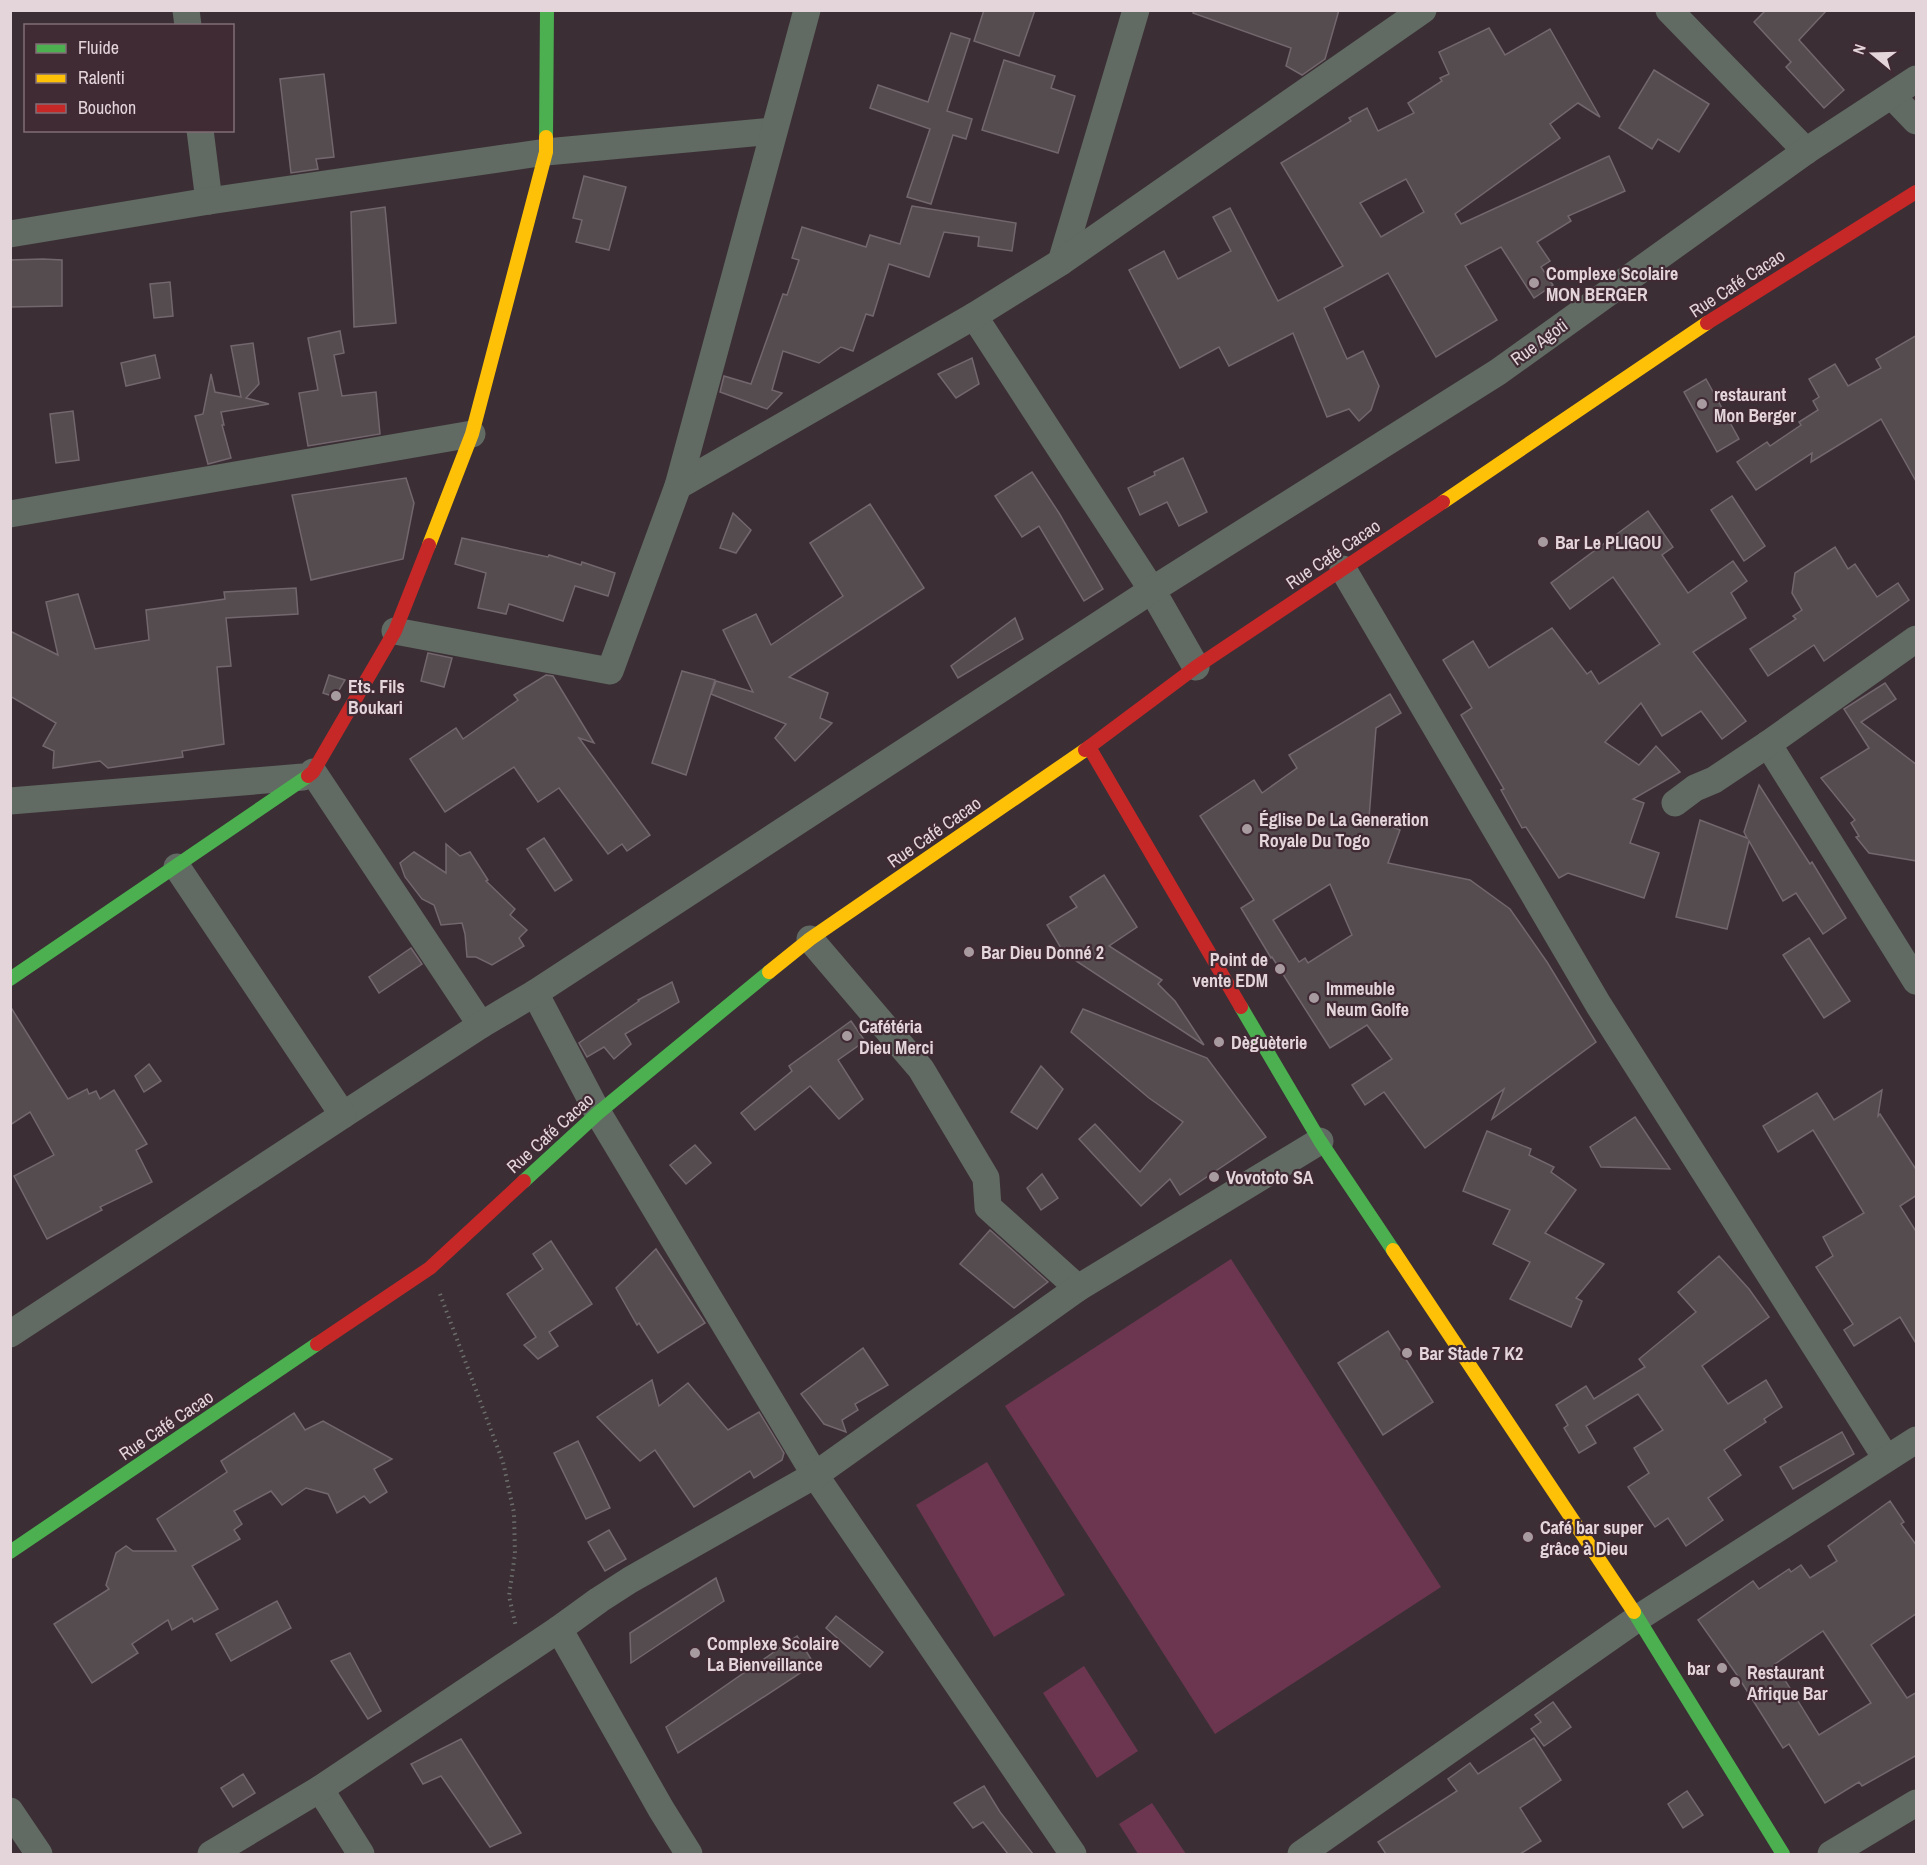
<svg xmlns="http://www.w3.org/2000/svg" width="1927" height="1865" font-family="'Archivo Narrow',sans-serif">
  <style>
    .green { fill: #6c3650 }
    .building { fill: #554c50; stroke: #72676c; stroke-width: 1.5; fill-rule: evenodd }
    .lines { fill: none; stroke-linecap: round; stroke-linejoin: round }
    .path { stroke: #6b6e6b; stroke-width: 4; stroke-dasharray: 1.5 4.5; stroke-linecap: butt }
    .street { stroke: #616a63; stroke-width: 27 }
    .fast { stroke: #4caf50; stroke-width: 14 }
    .slow { stroke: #ffc107; stroke-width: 14 }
    .jam { stroke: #c62828; stroke-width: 14 }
    .poi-dot { fill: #a89ba0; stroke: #402a34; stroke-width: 2 }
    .labels { text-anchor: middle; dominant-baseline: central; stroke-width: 4.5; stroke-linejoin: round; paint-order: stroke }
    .poi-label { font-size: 18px; font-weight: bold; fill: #e3d5da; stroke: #402a34; text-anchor: start }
    .street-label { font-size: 18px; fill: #e3d5da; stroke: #402a34 }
  </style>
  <rect width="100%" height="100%" fill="#3b2f35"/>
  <g class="green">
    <polygon points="1231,1259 1441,1587 1215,1734 1005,1406"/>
    <polygon points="987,1462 1065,1595 994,1637 916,1505"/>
    <polygon points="1084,1666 1138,1751 1097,1778 1043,1693"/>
    <polygon points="1152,1803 1186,1854 1138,1854 1119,1824"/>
  </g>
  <g class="building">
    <polygon points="984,10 1035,10 1019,56 974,41"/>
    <polygon points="1194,10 1339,10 1325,59 1302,75 1286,66 1291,48 1193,13"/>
    <polygon points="1766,10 1827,10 1799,40 1844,90 1824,108 1786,67 1791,62 1754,22"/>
    <path d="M1489,28L1505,55L1550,29L1600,117L1578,103L1550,124L1560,138L1455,214L1461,224L1609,156L1625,191L1568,216L1571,221L1537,242L1550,261L1541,267L1553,285L1534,298L1501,247L1465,266L1497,320L1436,357L1388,273L1324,308L1347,359L1363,351L1379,386L1371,410L1359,421L1349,409L1327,417L1293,333L1229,366L1219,347L1180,368L1129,270L1164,251L1178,279L1231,251L1213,217L1230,208L1278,301L1343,266L1281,163L1351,121L1349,118L1367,108L1378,131L1414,113L1408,103L1442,81L1440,78L1449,74L1439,52ZM1406,179L1424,212L1381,237L1360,203Z"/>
    <polygon points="951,33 970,39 947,111 972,119 966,139 953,135 931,204 907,197 930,129 870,108 878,85 928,102"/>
    <polygon points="1004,60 1055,76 1051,88 1075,96 1058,153 982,130"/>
    <polygon points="1654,70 1709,104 1679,152 1658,139 1652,149 1619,128"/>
    <polygon points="324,74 334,157 316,159 318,169 291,173 280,79"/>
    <polygon points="584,176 626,187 609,250 576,242 582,220 573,218"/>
    <polygon points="912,206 1016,223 1012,251 978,246 979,237 944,232 929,277 889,264 873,316 866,314 853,351 841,347 819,363 783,351 772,390 782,393 767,409 720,392 724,376 751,384 783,294 787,295 799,260 792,258 802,227 866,247 870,235 900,244"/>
    <polygon points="385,207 396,323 354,327 351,212"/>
    <polygon points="43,259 62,260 62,306 10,307 10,260"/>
    <polygon points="170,282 173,316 154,318 150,284"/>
    <polygon points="340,331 344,353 334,355 342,396 376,392 380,434 308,446 299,393 318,390 308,338"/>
    <polygon points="1917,335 1917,483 1881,419 1811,462 1812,453 1756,490 1737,462 1767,442 1770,446 1801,425 1799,422 1818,410 1813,401 1819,397 1809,379 1835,364 1848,386 1881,368 1876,359"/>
    <polygon points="253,343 259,384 246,398 269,404 221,412 224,425 222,425 231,458 208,464 195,416 203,414 211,374 215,392 241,397 231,346"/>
    <polygon points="155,355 160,378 126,386 121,363"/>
    <polygon points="972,358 979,384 956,398 938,374"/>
    <polygon points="1706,379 1739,439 1717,452 1684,392"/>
    <polygon points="73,411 79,460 56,463 50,414"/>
    <polygon points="1183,458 1207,512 1179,526 1167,502 1140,515 1128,488 1155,475 1154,472"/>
    <polygon points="1032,472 1059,513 1103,589 1084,601 1039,526 1022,537 995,496"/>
    <polygon points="406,478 414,503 403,559 311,580 292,495"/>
    <polygon points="1732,496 1765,546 1744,561 1711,510"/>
    <polygon points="870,504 924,588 789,677 828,693 820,718 832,723 795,761 775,738 786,724 711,694 716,681 753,692 723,630 756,614 771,645 843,596 810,543"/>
    <polygon points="1648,511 1673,547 1662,555 1688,593 1733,561 1747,581 1731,593 1746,618 1693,652 1746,721 1722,739 1701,711 1662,736 1641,703 1605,742 1639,765 1656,746 1680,772 1633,799 1644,803 1630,843 1659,853 1644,898 1568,873 1559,878 1526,827 1522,828 1501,790 1504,789 1461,715 1472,708 1443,660 1473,641 1489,668 1552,628 1587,674 1591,671 1599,684 1660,644 1613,577 1570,609 1551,583"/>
    <polygon points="733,513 751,530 736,553 720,548"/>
    <polygon points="462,538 548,557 549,555 581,565 582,562 615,573 608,596 575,586 563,621 509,604 506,614 478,608 486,573 455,564"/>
    <polygon points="1835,547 1848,569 1855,564 1877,597 1898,583 1909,600 1824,661 1814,645 1768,676 1750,649 1796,619 1793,616 1802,610 1792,593 1795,573"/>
    <polygon points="296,588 298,614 226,618 231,666 217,667 224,744 182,751 183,757 108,768 100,761 53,768 54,751 43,746 56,723 10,696 10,631 58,655 46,602 78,594 95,649 149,640 146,610 225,599 224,592"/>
    <polygon points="1015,618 1023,639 958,678 951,666"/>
    <polygon points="428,653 452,658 444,687 421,681"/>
    <polygon points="682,671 715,680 686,775 652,763"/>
    <polygon points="329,675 345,680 335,697 323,693"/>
    <polygon points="546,675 553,676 594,743 579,738 650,835 627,851 622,844 608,854 559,788 538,802 514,767 445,812 410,759 456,728 463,739 518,700 514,695"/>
    <polygon points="1885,683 1896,699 1861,722 1917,765 1917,861 1869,853 1856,837 1859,836 1851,823 1855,820 1821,778 1869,748 1844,709"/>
    <path d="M1390,694L1401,713L1376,728L1369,818L1400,830L1388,863L1470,880L1510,909L1547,962L1596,1042L1492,1119L1504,1089L1425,1148L1384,1092L1365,1105L1352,1085L1392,1059L1367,1025L1330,1048L1272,957L1271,958L1241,908L1254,900L1200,816L1254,780L1262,793L1297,768L1289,755ZM1330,884L1352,935L1308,963L1305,958L1299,962L1273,920Z"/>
    <polygon points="1759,785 1810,864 1812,862 1846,918 1823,934 1796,893 1783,901 1749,841 1727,929 1676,917 1700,820 1747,838 1744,832"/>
    <polygon points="544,838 572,880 555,891 527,849"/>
    <polygon points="446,844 460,856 470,852 488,880 486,881 515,909 510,915 527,930 519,938 524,946 492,965 476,957 467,957 465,934 462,923 441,925 434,905 422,899 405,877 400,863 414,852 446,873"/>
    <polygon points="1104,875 1137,927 1109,946 1162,980 1158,984 1175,1001 1204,1045 1064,953 1047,925 1077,907 1070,897"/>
    <polygon points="1809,938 1850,1001 1824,1018 1783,955"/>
    <polygon points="411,948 422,964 379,993 369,977"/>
    <polygon points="672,982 679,1002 625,1034 631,1044 614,1059 604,1047 587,1057 579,1043 639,1001 638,1000"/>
    <polygon points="10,1006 68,1099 87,1089 89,1094 96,1091 100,1099 114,1090 147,1144 136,1150 152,1182 100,1207 102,1210 47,1239 14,1176 54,1155 30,1112 10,1125"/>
    <polygon points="1083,1009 1207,1058 1266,1137 1180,1195 1170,1179 1141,1206 1079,1139 1095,1124 1140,1172 1183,1122 1149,1098 1071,1032"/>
    <polygon points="851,1021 865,1041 838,1060 863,1099 839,1119 810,1086 755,1130 741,1113 792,1071 789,1066"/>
    <polygon points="149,1064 161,1081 144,1092 135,1076"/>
    <polygon points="1041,1066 1063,1089 1037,1129 1011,1112"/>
    <polygon points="1882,1090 1878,1116 1880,1114 1917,1171 1917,1195 1900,1206 1917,1233 1917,1345 1900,1317 1854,1346 1844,1330 1853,1324 1816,1267 1833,1256 1823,1237 1864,1213 1813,1130 1778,1152 1763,1126 1817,1093 1834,1120"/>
    <polygon points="1635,1117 1670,1169 1601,1167 1590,1147"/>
    <polygon points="1487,1131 1531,1149 1529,1155 1554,1167 1551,1172 1576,1190 1545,1233 1604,1264 1576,1298 1582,1301 1571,1327 1510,1299 1530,1262 1493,1244 1510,1210 1463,1191"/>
    <polygon points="695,1145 711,1163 686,1184 670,1165"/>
    <polygon points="1042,1174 1058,1198 1041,1210 1027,1188"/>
    <polygon points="990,1230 1048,1282 1014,1308 960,1264"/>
    <polygon points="551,1241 592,1304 549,1332 558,1346 538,1359 524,1345 536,1337 507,1294 543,1269 533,1254"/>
    <polygon points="656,1249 705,1323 658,1353 639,1323 637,1325 616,1288"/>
    <polygon points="1719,1256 1749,1289 1769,1317 1702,1366 1728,1404 1766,1380 1782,1407 1764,1419 1766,1422 1724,1450 1741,1475 1708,1498 1723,1520 1686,1546 1668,1518 1655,1527 1628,1487 1649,1473 1634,1448 1663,1430 1638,1394 1586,1426 1596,1443 1579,1453 1564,1428 1568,1425 1556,1405 1586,1386 1594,1399 1645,1367 1639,1359 1696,1312 1678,1292"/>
    <polygon points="1388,1331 1433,1402 1383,1435 1338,1363"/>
    <polygon points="863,1348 888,1385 855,1404 858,1410 842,1420 846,1432 824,1424 801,1394"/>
    <polygon points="652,1380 659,1406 688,1383 728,1430 759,1412 784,1453 782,1460 754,1478 750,1471 694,1507 655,1450 640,1461 597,1417"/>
    <polygon points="294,1413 305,1430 323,1421 392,1459 374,1469 387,1492 370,1503 364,1496 337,1513 328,1494 306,1488 282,1505 271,1491 234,1511 242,1524 234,1530 240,1539 192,1566 218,1609 194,1622 192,1618 172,1630 168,1620 132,1644 138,1653 92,1683 54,1624 109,1589 106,1585 116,1553 126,1546 133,1551 176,1551 157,1519 227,1472 221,1461"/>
    <polygon points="1842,1432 1854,1454 1793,1489 1780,1467"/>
    <polygon points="578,1441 610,1508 586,1519 554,1453"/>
    <path d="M1890,1501L1904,1522L1901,1524L1917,1546V1613L1871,1645L1907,1698L1917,1692V1755L1862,1786L1859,1782L1825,1803L1789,1744L1783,1748L1737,1675L1698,1620L1753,1581L1759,1589L1789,1569L1791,1572L1801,1565L1810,1578L1837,1561L1828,1546ZM1823,1631L1871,1703L1819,1735L1775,1664Z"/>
    <polygon points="609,1530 626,1559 605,1571 588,1542"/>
    <polygon points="716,1578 724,1601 631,1663 630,1633"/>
    <polygon points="277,1601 291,1628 231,1661 216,1634"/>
    <polygon points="836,1616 883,1652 870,1667 826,1628"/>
    <polygon points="797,1636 814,1664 678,1753 666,1727"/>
    <polygon points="350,1653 381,1711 368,1719 331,1661"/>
    <polygon points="1553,1702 1571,1727 1544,1746 1531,1729 1541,1722 1535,1715"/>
    <polygon points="1534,1738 1561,1780 1520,1808 1541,1841 1520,1854 1386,1854 1378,1842 1457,1791 1448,1779 1470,1763 1478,1774"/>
    <polygon points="461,1739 521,1833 490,1847 441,1776 423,1784 411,1764"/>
    <polygon points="243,1774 255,1793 233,1807 221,1788"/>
    <polygon points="984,1786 1000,1812 1033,1854 1008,1854 983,1822 973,1828 954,1803"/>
    <polygon points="1687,1791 1703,1815 1683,1828 1668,1804"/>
  </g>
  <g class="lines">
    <polyline class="path" points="440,1294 503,1462 514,1513 515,1554 509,1596 516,1627"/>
    <g class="street">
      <polyline points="186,10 188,26"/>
      <polyline points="1669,10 1806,151"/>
      <polyline points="1892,96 1916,121"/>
      <polyline points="200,130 209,201"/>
      <polyline points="10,234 209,201 546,152 773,131"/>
      <polyline points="1061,262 1136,10"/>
      <polyline points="974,316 1152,590 1196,667"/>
      <polyline points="678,486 974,316 1061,262 1423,10"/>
      <polyline points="10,514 472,434"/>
      <polyline points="1343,569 1598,1004 1886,1458"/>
      <polyline points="395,631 610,671 678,486 807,10"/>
      <polyline points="1768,744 1916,981"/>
      <polyline points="313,772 481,1025"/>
      <polyline points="10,801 303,777"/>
      <polyline points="1675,803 1695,788 1714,780 1768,744 1916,639"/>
      <polyline points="810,939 921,1069 986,1178 988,1207 1078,1288"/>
      <polyline points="535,993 598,1113 815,1475 1073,1854"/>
      <polyline points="343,1115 481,1025 535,993 1152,590 1498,372 1806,151 1916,79"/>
      <polyline points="10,1334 343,1115 177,867"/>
      <polyline points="559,1629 599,1600 630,1580 815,1475 1078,1288 1320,1141"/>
      <polyline points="320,1789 361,1854"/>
      <polyline points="10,1811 39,1854"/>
      <polyline points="211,1854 320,1789 559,1629 661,1809 689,1854"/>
      <polyline points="1301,1854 1638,1618 1916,1440"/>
      <polyline points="1831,1854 1916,1803"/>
    </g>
    <g class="fast">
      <polyline points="546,137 547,10"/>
      <polyline points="10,979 308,776"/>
      <polyline points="1241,1007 1320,1141 1393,1250"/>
      <polyline points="524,1181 598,1113 769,972"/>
      <polyline points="10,1552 317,1344"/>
      <polyline points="1634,1612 1783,1854"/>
    </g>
    <g class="slow">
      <polyline points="1443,502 1707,323"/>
      <polyline points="429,545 472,434 546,152 546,137"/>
      <polyline points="769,972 810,939 1085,750"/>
      <polyline points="1393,1250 1634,1612"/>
    </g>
    <g class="jam">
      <polyline points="1707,323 1916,192"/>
      <polyline points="1089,747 1241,1007"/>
      <polyline points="1085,750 1196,667 1443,502"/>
      <polyline points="308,776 313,772 395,631 429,545"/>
      <polyline points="317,1344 430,1268 524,1181"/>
    </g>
  </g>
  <g class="poi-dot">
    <circle cx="1534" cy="283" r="6"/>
    <circle cx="1702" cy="404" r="6"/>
    <circle cx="1543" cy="542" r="6"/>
    <circle cx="336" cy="696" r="6"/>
    <circle cx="1247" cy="829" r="6"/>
    <circle cx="969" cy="952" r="6"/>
    <circle cx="1280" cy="969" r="6"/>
    <circle cx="1314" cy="998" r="6"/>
    <circle cx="847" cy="1036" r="6"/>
    <circle cx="1219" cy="1042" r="6"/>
    <circle cx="1214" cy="1177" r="6"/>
    <circle cx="1407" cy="1353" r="6"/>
    <circle cx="1528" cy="1537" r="6"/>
    <circle cx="695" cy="1653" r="6"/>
    <circle cx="1722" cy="1668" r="6"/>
    <circle cx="1735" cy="1682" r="6"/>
  </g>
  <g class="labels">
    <g class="poi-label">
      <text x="1546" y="273">Complexe Scolaire<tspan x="1546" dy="21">MON BERGER</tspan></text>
      <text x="1714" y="394">restaurant<tspan x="1714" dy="21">Mon Berger</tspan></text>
      <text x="1555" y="542">Bar Le PLIGOU</text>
      <text x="348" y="686">Ets. Fils<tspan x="348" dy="21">Boukari</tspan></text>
      <text x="1259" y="819">Église De La Generation<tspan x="1259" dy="21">Royale Du Togo</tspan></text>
      <text x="981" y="952">Bar Dieu Donné 2</text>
      <text x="1268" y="959" text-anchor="end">Point de<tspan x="1268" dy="21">vente EDM</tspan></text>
      <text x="1326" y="988">Immeuble<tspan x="1326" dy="21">Neum Golfe</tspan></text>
      <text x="859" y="1026">Cafétéria<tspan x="859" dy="21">Dieu Merci</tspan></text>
      <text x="1231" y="1042">Dèguèterie</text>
      <text x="1226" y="1177">Vovototo SA</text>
      <text x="1419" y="1353">Bar Stade 7 K2</text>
      <text x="1540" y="1527">Café bar super<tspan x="1540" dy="21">grâce à Dieu</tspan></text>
      <text x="707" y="1643">Complexe Scolaire<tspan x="707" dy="21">La Bienveillance</tspan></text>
      <text x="1710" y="1668" text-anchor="end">bar</text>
      <text x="1747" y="1672">Restaurant<tspan x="1747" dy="21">Afrique Bar</tspan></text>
    </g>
    <g class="street-label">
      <text transform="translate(1737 283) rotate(-33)">Rue Café Cacao</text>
      <text transform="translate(1539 342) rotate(-36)">Rue Agoti</text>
      <text transform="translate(1333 554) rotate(-34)">Rue Café Cacao</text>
      <text transform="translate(934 832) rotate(-35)">Rue Café Cacao</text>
      <text transform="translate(550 1133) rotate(-42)">Rue Café Cacao</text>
      <text transform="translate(166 1425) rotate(-34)">Rue Café Cacao</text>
    </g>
  </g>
  <rect width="1927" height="1865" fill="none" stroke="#e3d5da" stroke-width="24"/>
  <rect x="24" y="24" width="210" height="108" fill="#402a34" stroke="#816e76" stroke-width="1.5"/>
  <rect x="36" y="44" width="30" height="9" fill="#4caf50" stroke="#816e76" stroke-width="1.5"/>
  <text x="78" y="54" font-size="18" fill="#e3d5da">Fluide</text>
  <rect x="36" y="74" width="30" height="9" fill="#ffc107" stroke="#816e76" stroke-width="1.5"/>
  <text x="78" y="84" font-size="18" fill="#e3d5da">Ralenti</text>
  <rect x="36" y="104" width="30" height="9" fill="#c62828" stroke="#816e76" stroke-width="1.5"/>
  <text x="78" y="114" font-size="18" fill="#e3d5da">Bouchon</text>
  <g transform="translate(1873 54) rotate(289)" stroke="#402a34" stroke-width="4.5" paint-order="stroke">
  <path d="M0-4.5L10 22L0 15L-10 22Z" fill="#e3d5da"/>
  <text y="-9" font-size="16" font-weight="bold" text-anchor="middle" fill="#e3d5da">N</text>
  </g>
</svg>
